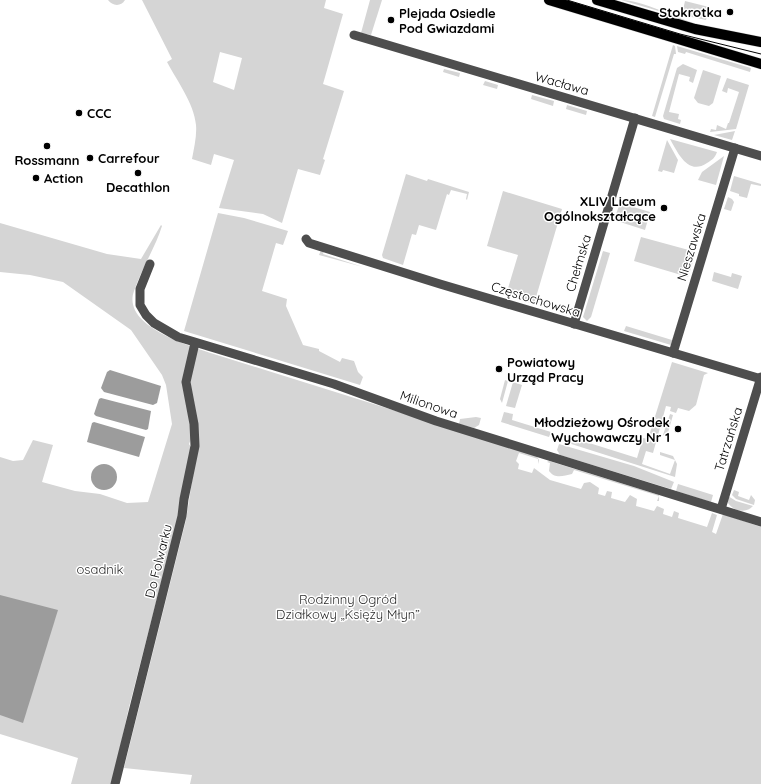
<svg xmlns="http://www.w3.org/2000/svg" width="761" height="784" font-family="Quicksand,sans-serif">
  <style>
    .green { fill: #d5d5d5; fill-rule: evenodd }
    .water { fill: #9c9c9c }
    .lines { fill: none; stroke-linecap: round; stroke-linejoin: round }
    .major-casing { stroke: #dbdbdb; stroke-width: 11 }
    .minor { stroke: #4e4e4e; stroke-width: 9 }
    .major { stroke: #000; stroke-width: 10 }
    .tram { stroke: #000; stroke-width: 1 }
    .poi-dot { fill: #000; stroke: #fff; stroke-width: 1.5 }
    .labels { text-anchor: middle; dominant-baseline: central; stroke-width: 3; stroke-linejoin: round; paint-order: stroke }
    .poi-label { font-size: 13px; font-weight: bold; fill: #000; stroke: #fff; text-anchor: start }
    .street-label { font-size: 13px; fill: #000; stroke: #fff }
    .park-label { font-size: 13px; fill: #2c2c2c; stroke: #fff }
  </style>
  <rect width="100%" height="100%" fill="#fff"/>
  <g class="green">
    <path d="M108,0H125C121,7 112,6 108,0Z"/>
    <path d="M142,0H326L324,8L343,14L323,84L344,91L323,159L325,160L320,175L298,169L282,223L263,214L219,208L234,160L214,154L211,165L192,159C194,148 197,136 196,125C194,103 177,81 167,62L172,59ZM220,52L242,58L234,90L213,82Z"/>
    <polygon points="370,0 382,0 371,35 361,33"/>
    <path d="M621,0C642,0 678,19 700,25L685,22L662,12Z"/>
    <polygon points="685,1 709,7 706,20 682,15"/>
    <polygon points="673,45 675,46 676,54 674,54 655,117 652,116"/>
    <polygon points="677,46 751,68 750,72 686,52 685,54 678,52"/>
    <polygon points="683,64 697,70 693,83 689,81 690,77 679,74 669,112 679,114 678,119 681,120 680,124 664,119 663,116 677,68"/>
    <polygon points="444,69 460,73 459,77 443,72"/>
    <polygon points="703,70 721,76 713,103 709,106 698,103 694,98"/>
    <polygon points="727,78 749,85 736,129 710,132 711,129 716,130 717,125 726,129 728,123 729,123 739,92 728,88 727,93 722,91"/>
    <polygon points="485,81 498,85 497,89 483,85"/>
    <polygon points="532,95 554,101 553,106 531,99"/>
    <polygon points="567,105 587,111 586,115 566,109"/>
    <polygon points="735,131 732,140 714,135"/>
    <path d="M670,139L717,152C715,158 712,160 707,163C688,176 678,153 670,139Z"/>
    <polygon points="667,140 678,160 674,173 663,170 662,172 658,171"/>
    <polygon points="724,156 716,185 698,180 702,172"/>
    <polygon points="406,174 427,181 428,179 469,192 467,200 466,199 467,194 451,190 449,195 447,194 436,230 419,225 416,235 412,234 403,265 383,258 382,255"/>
    <polygon points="734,176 761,184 761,186 751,184 747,198 739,196 739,194 730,191"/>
    <polygon points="503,191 562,209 534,304 506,295 518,255 487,246"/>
    <polygon points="728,197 732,199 734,202 731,211 724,209"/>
    <polygon points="620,203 650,212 645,230 614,220"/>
    <polygon points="218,213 244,218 288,231 283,245 276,243 262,291 287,299 286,306 303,345 319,349 319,351 340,362 342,358 354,361 358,372 363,377 360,385 184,331"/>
    <path d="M0,223L107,254L141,259L161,225L162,226C155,248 142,268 134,291C121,327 193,347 217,355L536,455L539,460L538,464V459L519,453L516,461L519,464L518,469L532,473L534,468L550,480L581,489L584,483L590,482L599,488L598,494L605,496L607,491L612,492L611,498L625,502L630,495L637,499L636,506L654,511L657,506L664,509L663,514L672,517L674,511L679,513L678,518L707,527L712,513L717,515L712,532L716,534L723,514L761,527V784H190L192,775L124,768L186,520L197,449L187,361L191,439L189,444L192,449L182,502L129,707L112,784H71L78,758L0,734V457L13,461L23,460L33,440L53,445L42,482L75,491L100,494L127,503L148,502L172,424L166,385L162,375L131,330L63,282L30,275L0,272Z"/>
    <polygon points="641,237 696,252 688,277 634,261"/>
    <polygon points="321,250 324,251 323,254 363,267 319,255"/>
    <polygon points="603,251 610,253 591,317 587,321 583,317"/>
    <polygon points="714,272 731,277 732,273 742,276 738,289 712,281"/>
    <polygon points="680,315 671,345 624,331 626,326 672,340"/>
    <polygon points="672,362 708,373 704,375 696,405 689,411 678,408 676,413 670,411 671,407 666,406 653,453 646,451 642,464 670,474 675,460 660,455 660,452 673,456 677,464 675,477 565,442 567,436 637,458 643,438 648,439"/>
    <polygon points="505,380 508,381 502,403 500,399"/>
    <polygon points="513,382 522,385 515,408 506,406"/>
    <polygon points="504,412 513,414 512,420 551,432 549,437 501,422"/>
    <polygon points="670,414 673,415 667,436 663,435"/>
    <polygon points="476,417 481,418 479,425 474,428 459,424 460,419"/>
    <polygon points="559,444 634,466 674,482 671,489 560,455 557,450"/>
    <path d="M549,461L659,495V501H657L659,496L574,470L572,474C563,476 555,479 549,471L550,463L547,462Z"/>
    <polygon points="678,484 713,495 711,502 676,491"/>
    <polygon points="734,490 739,492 738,496 749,500 751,495 755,500 754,505 736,499 732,495"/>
    <path d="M728,496L736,501L753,506C746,514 733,511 728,503Z"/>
  </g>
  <g class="water">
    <polygon points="110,370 161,386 157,403 153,405 104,392 101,388 107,372"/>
    <polygon points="101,398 151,411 148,429 146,430 96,416 94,414 99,399"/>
    <polygon points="94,422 145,437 139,457 87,442 92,423"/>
    <circle cx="104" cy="477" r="13"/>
    <polygon points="0,595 58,610 23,723 0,715"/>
  </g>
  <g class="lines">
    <defs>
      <g id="major">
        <polyline points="549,0 761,64"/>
        <polyline points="597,0 695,29 761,42"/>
      </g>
    </defs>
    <use href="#major" class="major-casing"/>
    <g class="minor">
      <polyline points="354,35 761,156"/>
      <polyline points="306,239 309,243 440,284 761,379"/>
      <polyline points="150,264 140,289 140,305 146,315 154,323 178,337 334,384 436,421 761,522"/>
      <polyline points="574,324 635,118"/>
      <polyline points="673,353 735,148"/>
      <polyline points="721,509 761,377"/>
      <polyline points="115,784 182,516 184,499 195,446 194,424 186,382 195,343"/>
    </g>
    <use href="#major" class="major"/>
    <polyline class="tram" points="567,0 680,34 761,54"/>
  </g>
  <g class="poi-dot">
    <circle cx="730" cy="12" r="4"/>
    <circle cx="391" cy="20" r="4"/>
    <circle cx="79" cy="113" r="4"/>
    <circle cx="47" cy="146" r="4"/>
    <circle cx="90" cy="158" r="4"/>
    <circle cx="138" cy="173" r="4"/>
    <circle cx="36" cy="178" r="4"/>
    <circle cx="664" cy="208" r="4"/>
    <circle cx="499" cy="369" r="4"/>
    <circle cx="678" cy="429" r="4"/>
  </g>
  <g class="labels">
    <g class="poi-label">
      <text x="722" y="12" text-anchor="end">Stokrotka</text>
      <text x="399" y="13">Plejada Osiedle<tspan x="399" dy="15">Pod Gwiazdami</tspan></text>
      <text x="87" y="113">CCC</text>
      <text x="98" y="158">Carrefour</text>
      <text x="47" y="160" text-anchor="middle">Rossmann</text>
      <text x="44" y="178">Action</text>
      <text x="138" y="187" text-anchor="middle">Decathlon</text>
      <text x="656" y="201" text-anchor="end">XLIV Liceum<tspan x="656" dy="15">Ogólnokształcące</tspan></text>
      <text x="507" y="362">Powiatowy<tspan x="507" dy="15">Urząd Pracy</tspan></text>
      <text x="670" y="422" text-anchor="end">Młodzieżowy Ośrodek<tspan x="670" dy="15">Wychowawczy Nr 1</tspan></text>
    </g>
    <g class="street-label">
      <text transform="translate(562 83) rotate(16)">Wacława</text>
      <text transform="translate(691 247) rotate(-73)">Nieszawska</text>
      <text transform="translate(578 263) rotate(-73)">Chełmska</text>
      <text transform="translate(536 299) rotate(17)">Częstochowska</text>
      <text transform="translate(429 404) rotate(19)">Milionowa</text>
      <text transform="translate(728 439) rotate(-73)">Tatrzańska</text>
      <text transform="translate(158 561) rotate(-76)">Do Folwarku</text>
    </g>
    <g class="park-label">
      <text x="100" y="569">osadnik</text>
      <text x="348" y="599">Rodzinny Ogród<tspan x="348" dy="15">Działkowy „Księży Młyn”</tspan></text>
    </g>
  </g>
</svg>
